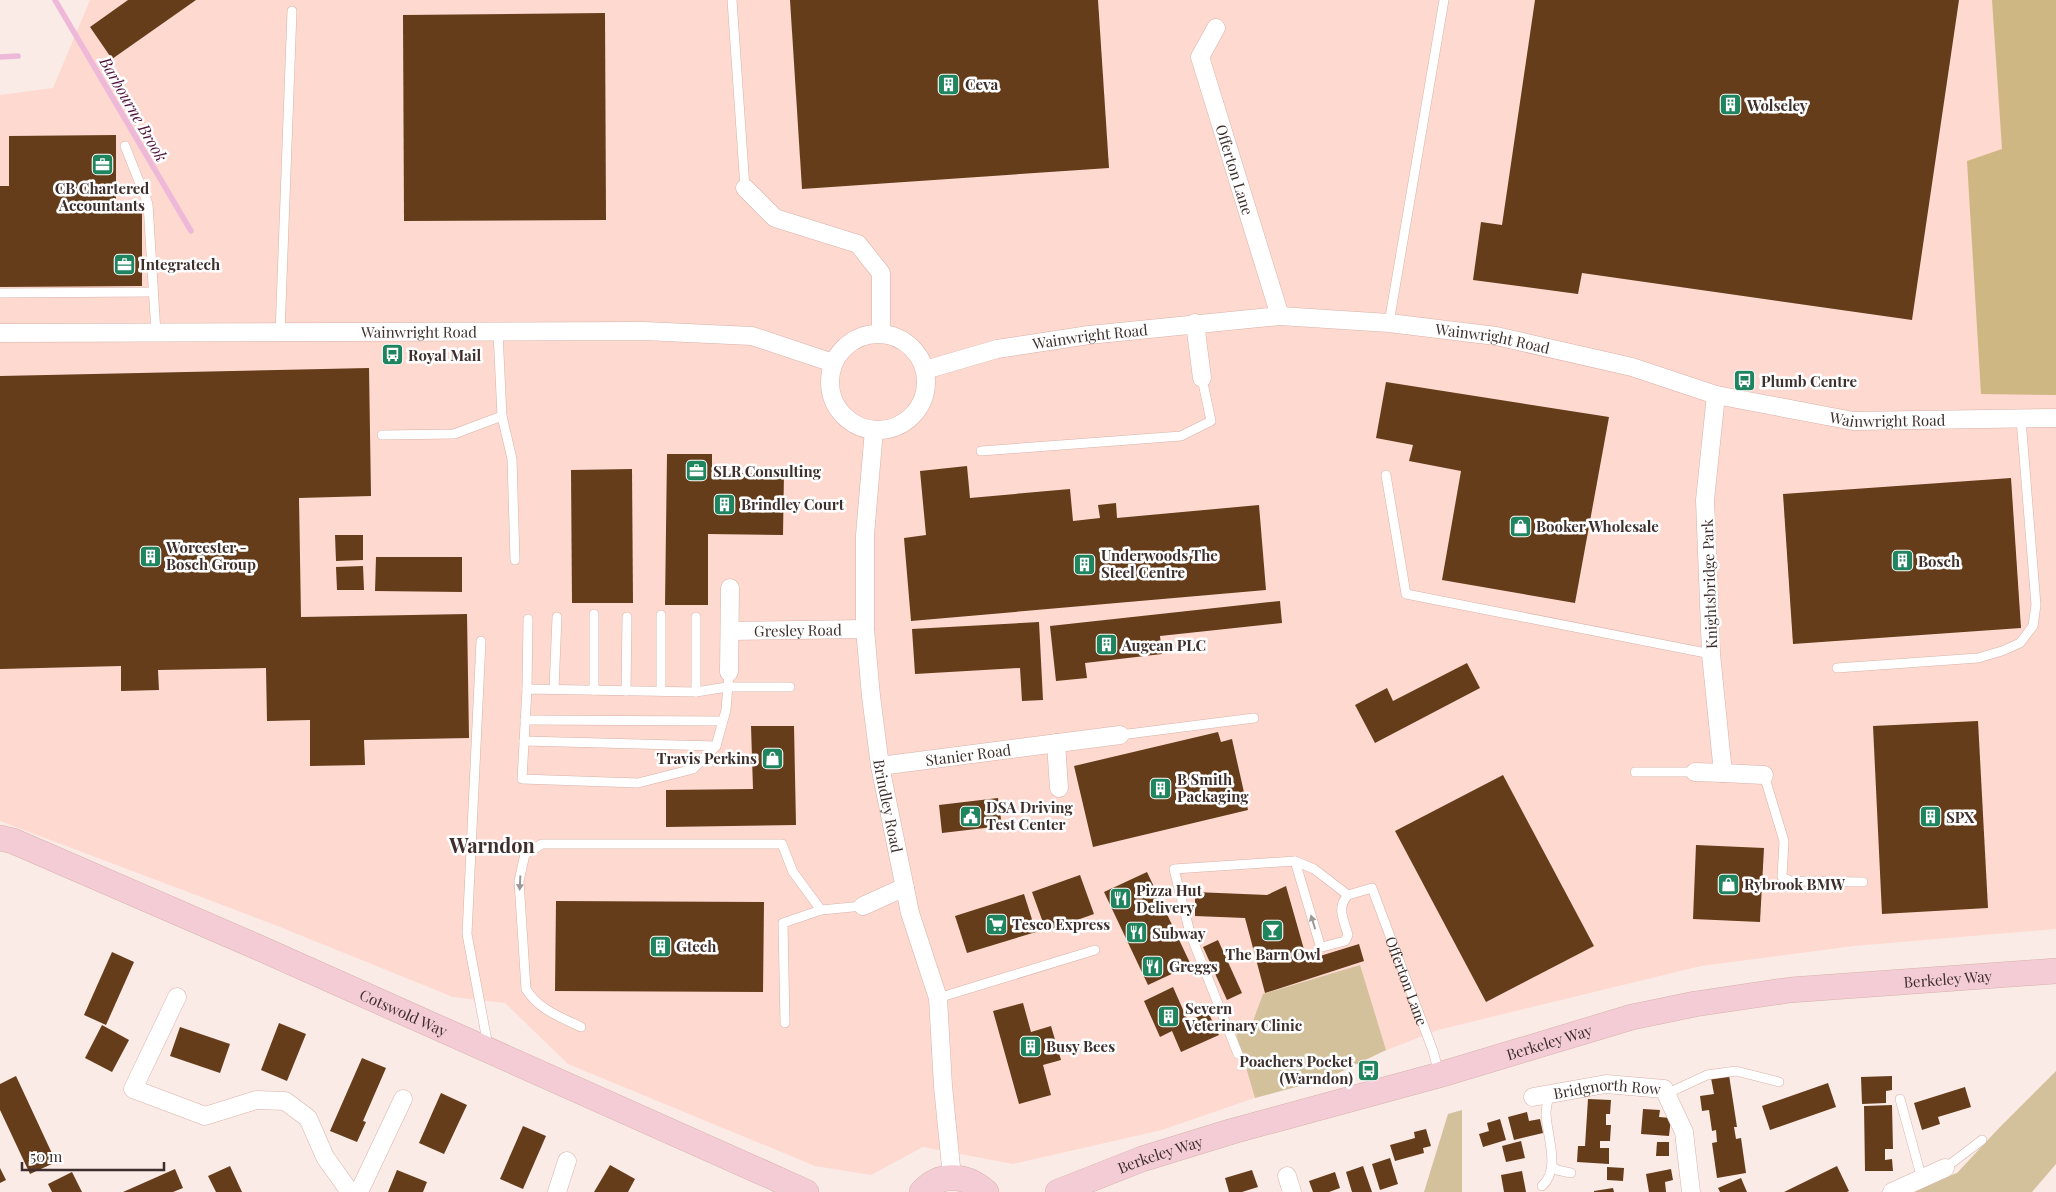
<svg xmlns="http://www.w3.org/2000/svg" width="2056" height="1192" font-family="'Playfair Display',serif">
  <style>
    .built { fill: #fed9d0 }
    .green { fill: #d3c19c }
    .forest { fill: #cfb783 }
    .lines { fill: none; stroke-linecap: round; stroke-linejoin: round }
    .stream { stroke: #eeb9d9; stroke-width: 5.5 }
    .building { fill: #653d1b }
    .lane-casing { stroke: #d7b2a9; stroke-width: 10 }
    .street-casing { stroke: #d7b2a9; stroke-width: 19 }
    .secondary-casing { stroke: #d7b2a9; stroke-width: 26 }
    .lane { stroke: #fff; stroke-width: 9 }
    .street { stroke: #fff; stroke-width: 18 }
    .secondary { stroke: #f3ccd6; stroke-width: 25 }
    .oneway { fill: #9e9796 }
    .labels { text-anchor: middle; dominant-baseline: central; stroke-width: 5; stroke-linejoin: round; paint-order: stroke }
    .poi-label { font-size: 15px; font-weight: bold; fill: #3e2f2c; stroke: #fff; text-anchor: start }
    .street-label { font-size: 15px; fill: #3e2f2c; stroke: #fff }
    .water-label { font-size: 16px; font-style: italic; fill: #4d113c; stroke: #fff }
    .district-label { font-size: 20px; font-weight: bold; fill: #3e2f2c; stroke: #fff }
  </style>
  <rect width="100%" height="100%" fill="#fbebe7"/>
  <polygon class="built" points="90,0 2056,0 2056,929 1854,946 1701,966 1438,1030 1336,1070 1162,1130 1013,1164 923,1147 871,1175 815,1166 568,1064 505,1003 453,997 275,925 0,821 0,95 53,88"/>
  <g class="green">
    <polygon points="1360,965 1386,1050 1326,1079 1255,1098 1235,1030 1252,1024 1263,994"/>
    <polygon points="2056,1071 2056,1164 2032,1192 1906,1192 1957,1173 1999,1128"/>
    <polygon points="1462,1110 1462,1192 1424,1192 1448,1114"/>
  </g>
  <polygon class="forest" points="1992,0 2056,0 2056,395 1981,394 1967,161 2002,149"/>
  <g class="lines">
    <g class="stream">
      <polyline points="55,0 191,231"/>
      <polyline points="0,57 18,56"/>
    </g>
  </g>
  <g class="building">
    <polygon points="128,0 196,0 112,59 90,27"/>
    <polygon points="790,0 1098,0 1109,168 802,189"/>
    <polygon points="1535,0 1959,0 1912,320 1582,273 1578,294 1473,280 1481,222 1502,225"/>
    <polygon points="605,13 606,220 404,221 403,15"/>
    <polygon points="116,135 116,202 142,202 142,286 0,287 0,186 9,186 9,136"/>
    <polygon points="369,368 371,496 299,498 301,617 467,614 469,738 364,740 365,765 310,766 310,720 267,721 266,668 158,670 159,690 121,691 121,666 0,669 0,376"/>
    <polygon points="1386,382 1609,417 1575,603 1442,580 1461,471 1409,461 1413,445 1376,438"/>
    <polygon points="667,454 712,454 712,473 784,473 783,535 708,534 708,605 665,605"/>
    <polygon points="967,466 970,498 1070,489 1073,521 1100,518 1098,505 1116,503 1117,518 1259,505 1266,590 911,621 904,538 926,535 920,471"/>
    <polygon points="632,469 633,603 572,603 571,470"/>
    <polygon points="2011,478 2021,628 1793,644 1783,494"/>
    <polygon points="335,535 363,535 363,560 336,561"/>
    <polygon points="376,557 462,557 462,592 375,591"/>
    <polygon points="363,566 364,590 337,590 336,567"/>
    <polygon points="1280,601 1282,623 1160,636 1162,654 1085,663 1087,678 1056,681 1050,626"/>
    <polygon points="1039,622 1043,700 1022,701 1020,668 915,674 912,629"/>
    <polygon points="1467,663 1480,688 1375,743 1355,705 1387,688 1393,701"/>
    <polygon points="1978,721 1988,908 1882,914 1873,726"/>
    <polygon points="751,726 794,726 796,825 666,827 666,790 753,789"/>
    <polygon points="1218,732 1221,742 1232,739 1248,810 1093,847 1074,766"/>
    <polygon points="1503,775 1594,946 1486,1002 1395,831"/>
    <polygon points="998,798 1002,826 942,833 939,805"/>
    <polygon points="1696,845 1764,848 1760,922 1693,919"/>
    <polygon points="1147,872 1191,965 1148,985 1104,892"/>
    <polygon points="1080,875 1094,914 1046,931 1032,892"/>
    <polygon points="1286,886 1307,960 1359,944 1364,961 1265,993 1245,918 1195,916 1195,892 1267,895"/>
    <polygon points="1024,894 1036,932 967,953 955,916"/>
    <polygon points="556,901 764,902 763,992 555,991"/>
    <polygon points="1218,940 1242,993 1227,1000 1203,947"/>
    <polygon points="112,952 134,962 106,1025 84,1015"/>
    <polygon points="1173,987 1188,1021 1208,1012 1219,1035 1181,1052 1172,1031 1160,1037 1144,1001"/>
    <polygon points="1023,1003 1031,1032 1051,1026 1061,1060 1043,1065 1051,1095 1019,1104 993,1011"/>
    <polygon points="279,1023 306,1034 287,1081 261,1070"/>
    <polygon points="102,1025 129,1040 112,1072 85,1058"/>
    <polygon points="180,1027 230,1044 220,1073 170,1056"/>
    <polygon points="362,1058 386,1068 363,1121 366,1122 357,1142 330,1131"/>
    <polygon points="1729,1075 1737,1127 1734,1127 1736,1139 1741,1138 1746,1173 1717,1178 1712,1143 1717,1142 1716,1130 1712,1131 1709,1110 1702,1111 1700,1096 1714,1094 1711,1078"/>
    <polygon points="16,1076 56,1162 30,1174 0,1110 0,1084"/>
    <polygon points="1892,1076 1892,1090 1886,1091 1886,1103 1862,1104 1861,1077"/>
    <polygon points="1828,1083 1836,1107 1770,1130 1762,1106"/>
    <polygon points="1965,1087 1971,1107 1938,1117 1940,1124 1922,1130 1914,1103"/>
    <polygon points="441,1093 467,1105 444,1154 419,1143"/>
    <polygon points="1588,1099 1611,1100 1610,1114 1606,1114 1606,1125 1611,1125 1610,1141 1600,1141 1600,1148 1609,1148 1609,1164 1577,1162 1578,1146 1585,1146"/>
    <polygon points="1892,1105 1893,1149 1885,1149 1885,1160 1892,1159 1893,1171 1865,1171 1864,1106"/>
    <polygon points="1643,1109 1660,1110 1659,1117 1671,1118 1669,1136 1641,1134"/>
    <polygon points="1527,1112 1529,1121 1540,1119 1543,1133 1514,1140 1508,1117"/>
    <polygon points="1500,1119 1506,1140 1483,1147 1479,1134 1489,1131 1487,1123"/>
    <polygon points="523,1126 546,1136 523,1189 500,1179"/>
    <polygon points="1426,1129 1431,1146 1423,1148 1424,1153 1395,1161 1390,1145 1415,1138 1414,1132"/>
    <polygon points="1521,1141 1525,1158 1506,1162 1502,1146"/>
    <polygon points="1657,1142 1669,1142 1669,1156 1656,1156"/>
    <polygon points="1390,1158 1398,1184 1380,1190 1372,1164"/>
    <polygon points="610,1165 635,1179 628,1192 594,1192"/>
    <polygon points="230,1166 242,1192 216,1192 208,1176"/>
    <polygon points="1363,1166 1372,1192 1352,1192 1346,1172"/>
    <polygon points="1837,1166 1849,1191 1847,1192 1784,1192"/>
    <polygon points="1607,1167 1624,1168 1623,1181 1607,1180"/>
    <polygon points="0,1168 6,1180 0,1183"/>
    <polygon points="175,1169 183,1188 173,1192 123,1192"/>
    <polygon points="1671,1169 1673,1180 1665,1182 1666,1192 1649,1192 1646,1174"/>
    <polygon points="397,1170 427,1182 423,1192 388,1192"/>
    <polygon points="1252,1170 1258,1187 1242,1192 1229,1192 1225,1178"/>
    <polygon points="1522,1171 1526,1192 1504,1192 1501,1175"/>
    <polygon points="72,1172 82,1192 52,1192 48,1184"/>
    <polygon points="1335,1172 1340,1188 1329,1192 1313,1192 1309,1181"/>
    <polygon points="1741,1178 1747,1192 1720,1192 1718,1188"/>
    <polygon points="1613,1188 1614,1192 1594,1192 1594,1191"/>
  </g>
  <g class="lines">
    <defs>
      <g id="lane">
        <polyline points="732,0 745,188"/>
        <polyline points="125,146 148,204 156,333"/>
        <polyline points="0,293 153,292"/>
        <polyline points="1389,323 1444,0"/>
        <polyline points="498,332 502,416 512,459 515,560"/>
        <polyline points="280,333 292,11"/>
        <polyline points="382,435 454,434 502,416"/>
        <polyline points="981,451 1181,436 1211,421 1202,378"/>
        <polyline points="1386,475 1406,594 1711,654"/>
        <polyline points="481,641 467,934 488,1046"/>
        <polyline points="1837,668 1978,658 2002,651 2020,643 2033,626 2036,605 2021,419"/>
        <polyline points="729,672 726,710 716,746 693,769 638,783 522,779 527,689 696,692 727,687 790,687"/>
        <polyline points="527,689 528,619"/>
        <polyline points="554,689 557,617"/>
        <polyline points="594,690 594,614"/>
        <polyline points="626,691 627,617"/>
        <polyline points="661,691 661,615"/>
        <polyline points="696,692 696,617"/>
        <polyline points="525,720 722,721"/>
        <polyline points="1120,735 1254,718"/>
        <polyline points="524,741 716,746"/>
        <polyline points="1635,772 1695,772"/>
        <polyline points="1764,775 1784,841 1782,877 1791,881 1863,882"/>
        <path d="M1295,861L1320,945L1322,947L1345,941L1348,935C1344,920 1336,908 1348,895"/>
        <polyline points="938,998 1095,950"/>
        <polyline points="785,1023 783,923 821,910 863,906"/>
        <path d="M581,1027C560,1017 538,1009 526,989L519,881L525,854L542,844H782L793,872L821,910"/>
        <path id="s1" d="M1238,1054L1190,933L1174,869L1295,861L1314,869L1348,895L1372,888L1433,1051L1439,1073"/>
        <polyline points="1666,1094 1707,1075 1736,1071 1779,1082"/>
        <polyline points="1900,1099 1922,1179"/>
        <polyline points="1552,1166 1557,1170 1571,1173"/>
        <polyline points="1945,1168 1982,1140"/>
        <path d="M1542,1186C1561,1169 1547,1137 1546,1114C1546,1107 1548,1101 1549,1094"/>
      </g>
      <g id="street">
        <path id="s2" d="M1216,28L1200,57L1280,316"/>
        <polyline points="745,188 775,218 858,244 881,273 881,333"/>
        <polyline points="1195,323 1202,378"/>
        <path id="s3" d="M0,333L644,331L752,336L833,363"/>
        <circle cx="878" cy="382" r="48"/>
        <path id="s4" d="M925,370L997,349L1089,335L1280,316L1389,323L1496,336L1632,367L1716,395L1853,421L2056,418"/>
        <path id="s5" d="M874,430L865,535V629L871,696L880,766L910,913L938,998L943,1086L952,1177"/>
        <path id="s6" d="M730,631L865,629"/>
        <polyline points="729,672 730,588"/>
        <polyline points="1056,743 1059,788"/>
        <path id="s7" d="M880,766L1120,735"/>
        <polyline points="1695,772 1723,773 1711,654 1705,500 1716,395"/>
        <polyline points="1723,773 1764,775"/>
        <polyline points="863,906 905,887"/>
        <polyline points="177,997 133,1089 205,1116 256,1100 285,1101 308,1118 325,1157 350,1192"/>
        <path id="s8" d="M1533,1097L1606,1084L1664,1089L1684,1132L1691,1192"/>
        <polyline points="1287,1176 1292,1192"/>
        <polyline points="359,1192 403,1099"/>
        <polyline points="557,1192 567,1161"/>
        <polyline points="1892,1192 1945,1168"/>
      </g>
      <g id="secondary">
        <path id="s9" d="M0,838L13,841L255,946L806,1192"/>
        <path d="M922,1192C941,1171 967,1175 986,1192"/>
        <path id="s10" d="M1058,1192L1142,1159L1233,1131L1439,1075L1632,1017L1695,1004L1790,990L2056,971"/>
      </g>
    </defs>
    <use href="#lane" class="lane-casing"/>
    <use href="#street" class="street-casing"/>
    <use href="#secondary" class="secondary-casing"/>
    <use href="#lane" class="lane"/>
    <use href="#street" class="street"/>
    <use href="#secondary" class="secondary"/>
  </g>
  <defs><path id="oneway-solid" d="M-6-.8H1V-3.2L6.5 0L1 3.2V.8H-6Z" transform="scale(1.25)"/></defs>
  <g class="oneway">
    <use href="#oneway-solid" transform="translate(520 883) rotate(93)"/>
    <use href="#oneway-solid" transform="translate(1313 922) rotate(-107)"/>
  </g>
  <defs>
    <symbol id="building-square" viewBox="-11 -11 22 22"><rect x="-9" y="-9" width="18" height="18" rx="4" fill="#1f855f" stroke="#fff"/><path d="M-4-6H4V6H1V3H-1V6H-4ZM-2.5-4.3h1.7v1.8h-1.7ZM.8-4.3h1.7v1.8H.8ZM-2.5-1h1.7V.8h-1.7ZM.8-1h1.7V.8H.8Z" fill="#fff"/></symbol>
    <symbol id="office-square" viewBox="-11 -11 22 22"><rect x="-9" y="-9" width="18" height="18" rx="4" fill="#1f855f" stroke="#fff"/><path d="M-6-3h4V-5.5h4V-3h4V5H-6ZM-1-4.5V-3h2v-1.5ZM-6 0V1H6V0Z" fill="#fff"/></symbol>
    <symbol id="bus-square" viewBox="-11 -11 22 22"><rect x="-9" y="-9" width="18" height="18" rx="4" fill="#1f855f" stroke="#fff"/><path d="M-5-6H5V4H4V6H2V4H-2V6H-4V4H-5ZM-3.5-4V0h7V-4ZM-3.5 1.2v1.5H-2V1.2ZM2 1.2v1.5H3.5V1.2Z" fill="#fff"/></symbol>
    <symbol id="shop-square" viewBox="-11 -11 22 22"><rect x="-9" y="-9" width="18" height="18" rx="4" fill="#1f855f" stroke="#fff"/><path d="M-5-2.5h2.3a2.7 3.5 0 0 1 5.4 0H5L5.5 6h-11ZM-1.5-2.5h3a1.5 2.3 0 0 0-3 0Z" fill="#fff"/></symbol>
    <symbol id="civic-square" viewBox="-11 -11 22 22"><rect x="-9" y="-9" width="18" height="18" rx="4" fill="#1f855f" stroke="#fff"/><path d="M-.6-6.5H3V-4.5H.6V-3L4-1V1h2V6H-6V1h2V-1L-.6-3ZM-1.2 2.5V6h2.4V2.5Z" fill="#fff"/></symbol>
    <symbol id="restaurant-square" viewBox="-11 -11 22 22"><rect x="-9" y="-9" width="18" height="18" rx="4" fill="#1f855f" stroke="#fff"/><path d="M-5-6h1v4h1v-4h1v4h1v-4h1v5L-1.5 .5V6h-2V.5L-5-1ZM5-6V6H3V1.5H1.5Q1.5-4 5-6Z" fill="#fff"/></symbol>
    <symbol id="supermarket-square" viewBox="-11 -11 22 22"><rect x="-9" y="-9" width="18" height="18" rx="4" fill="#1f855f" stroke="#fff"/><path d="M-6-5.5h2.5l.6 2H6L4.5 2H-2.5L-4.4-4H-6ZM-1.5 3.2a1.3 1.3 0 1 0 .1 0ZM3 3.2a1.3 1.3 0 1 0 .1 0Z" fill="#fff"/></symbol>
    <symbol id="bar-square" viewBox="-11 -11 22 22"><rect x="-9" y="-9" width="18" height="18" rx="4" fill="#1f855f" stroke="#fff"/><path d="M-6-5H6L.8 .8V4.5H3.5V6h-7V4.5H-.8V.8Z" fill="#fff"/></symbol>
  </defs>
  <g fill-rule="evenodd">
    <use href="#building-square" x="936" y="72" width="25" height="25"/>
    <use href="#building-square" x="1718" y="92" width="25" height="25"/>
    <use href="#office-square" x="90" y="152" width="25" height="25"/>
    <use href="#office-square" x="112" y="252" width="25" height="25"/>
    <use href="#bus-square" x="380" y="342" width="25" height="25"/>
    <use href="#bus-square" x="1732" y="368" width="25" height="25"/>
    <use href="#office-square" x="684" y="458" width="25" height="25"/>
    <use href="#building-square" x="712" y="492" width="25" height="25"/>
    <use href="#shop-square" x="1508" y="514" width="25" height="25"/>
    <use href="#building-square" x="138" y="544" width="25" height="25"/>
    <use href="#building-square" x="1890" y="548" width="25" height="25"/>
    <use href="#building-square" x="1072" y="552" width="25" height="25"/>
    <use href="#building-square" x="1094" y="632" width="25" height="25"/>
    <use href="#shop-square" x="760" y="746" width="25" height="25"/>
    <use href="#building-square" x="1148" y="776" width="25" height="25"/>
    <use href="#civic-square" x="958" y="804" width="25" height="25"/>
    <use href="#building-square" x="1918" y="804" width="25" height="25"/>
    <use href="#shop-square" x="1716" y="872" width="25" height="25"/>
    <use href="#restaurant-square" x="1108" y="886" width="25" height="25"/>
    <use href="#supermarket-square" x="984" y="912" width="25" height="25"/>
    <use href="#bar-square" x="1260" y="918" width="25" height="25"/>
    <use href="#restaurant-square" x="1124" y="920" width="25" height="25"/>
    <use href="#building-square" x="648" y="934" width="25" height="25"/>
    <use href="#restaurant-square" x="1140" y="954" width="25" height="25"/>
    <use href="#building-square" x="1156" y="1004" width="25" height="25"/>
    <use href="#building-square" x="1018" y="1034" width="25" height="25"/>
    <use href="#bus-square" x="1356" y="1058" width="25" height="25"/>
  </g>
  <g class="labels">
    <g class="poi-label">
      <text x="965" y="84">Ceva</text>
      <text x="1747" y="105">Wolseley</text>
      <text x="102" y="188" text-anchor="middle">CB Chartered<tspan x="102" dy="17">Accountants</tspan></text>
      <text x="140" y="264">Integratech</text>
      <text x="408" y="355">Royal Mail</text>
      <text x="1761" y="381">Plumb Centre</text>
      <text x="713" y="471">SLR Consulting</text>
      <text x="741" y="504">Brindley Court</text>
      <text x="1536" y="526">Booker Wholesale</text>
      <text x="166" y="547">Worcester -<tspan x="166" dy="17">Bosch Group</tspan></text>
      <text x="1101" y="555">Underwoods The<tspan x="1101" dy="17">Steel Centre</tspan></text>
      <text x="1918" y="561">Bosch</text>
      <text x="1122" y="645">Augean PLC</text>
      <text x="757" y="758" text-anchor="end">Travis Perkins</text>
      <text x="1177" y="779">B Smith<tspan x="1177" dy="17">Packaging</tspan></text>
      <text x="986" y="807">DSA Driving<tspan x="986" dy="17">Test Center</tspan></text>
      <text x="1946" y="817">SPX</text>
      <text x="1744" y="884">Rybrook BMW</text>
      <text x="1136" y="890">Pizza Hut<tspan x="1136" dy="17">Delivery</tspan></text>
      <text x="1012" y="924">Tesco Express</text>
      <text x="1152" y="933">Subway</text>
      <text x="676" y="946">Gtech</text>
      <text x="1273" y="954" text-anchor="middle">The Barn Owl</text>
      <text x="1169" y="966">Greggs</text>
      <text x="1185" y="1008">Severn<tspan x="1185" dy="17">Veterinary Clinic</tspan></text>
      <text x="1046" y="1046">Busy Bees</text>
      <text x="1353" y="1061" text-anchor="end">Poachers Pocket<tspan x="1353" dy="17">(Warndon)</tspan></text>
    </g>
    <g class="street-label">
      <text stroke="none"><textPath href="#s2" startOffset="151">Offerton Lane</textPath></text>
      <text stroke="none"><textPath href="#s3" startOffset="419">Wainwright Road</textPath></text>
      <text stroke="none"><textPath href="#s4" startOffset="169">Wainwright Road</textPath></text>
      <text stroke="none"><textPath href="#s4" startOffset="574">Wainwright Road</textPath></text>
      <text stroke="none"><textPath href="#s4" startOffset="979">Wainwright Road</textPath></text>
      <text transform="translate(1709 584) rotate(-92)">Knightsbridge Park</text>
      <text stroke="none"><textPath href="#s6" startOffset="68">Gresley Road</textPath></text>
      <text stroke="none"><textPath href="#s7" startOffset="89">Stanier Road</textPath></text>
      <text stroke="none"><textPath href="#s5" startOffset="378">Brindley Road</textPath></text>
      <text stroke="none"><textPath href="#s10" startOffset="919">Berkeley Way</textPath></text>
      <text stroke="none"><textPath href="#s1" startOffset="505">Offerton Lane</textPath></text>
      <text stroke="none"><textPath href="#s9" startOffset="440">Cotswold Way</textPath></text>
      <text stroke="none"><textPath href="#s10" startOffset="514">Berkeley Way</textPath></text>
      <text stroke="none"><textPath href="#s8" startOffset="75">Bridgnorth Row</textPath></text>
      <text stroke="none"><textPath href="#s10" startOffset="109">Berkeley Way</textPath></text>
    </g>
    <g class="water-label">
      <text transform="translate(134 109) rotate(60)">Barbourne Brook</text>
    </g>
    <g class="district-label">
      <text x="492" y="844">Warndon</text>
    </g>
  </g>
  <path d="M22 1162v8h142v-8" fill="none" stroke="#3e2f2c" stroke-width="2.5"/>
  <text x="30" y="1162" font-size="15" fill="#3e2f2c" stroke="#ffffff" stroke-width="4" paint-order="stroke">50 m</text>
</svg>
